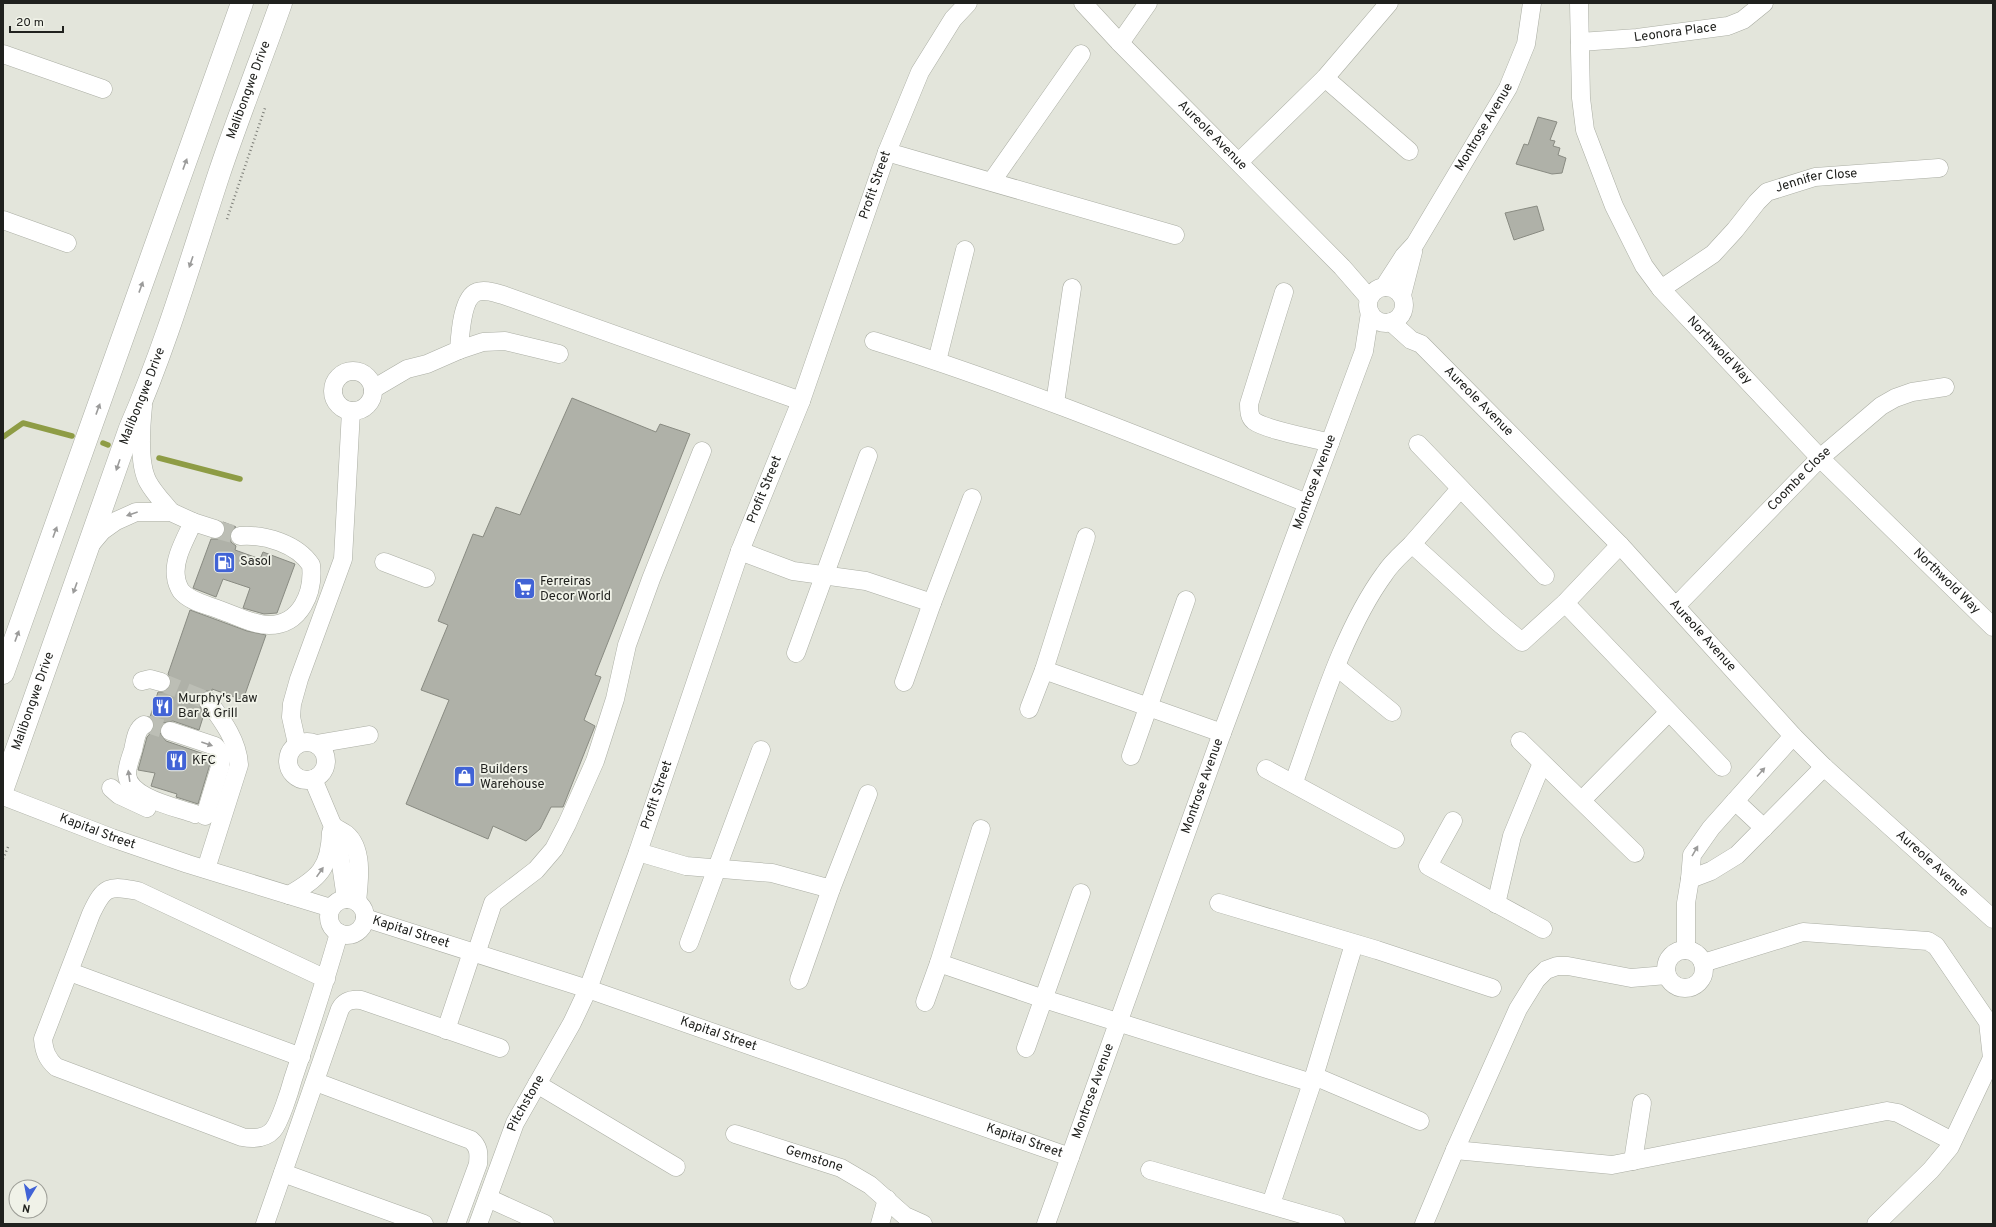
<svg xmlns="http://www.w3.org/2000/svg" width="1996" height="1227" font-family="Overpass,sans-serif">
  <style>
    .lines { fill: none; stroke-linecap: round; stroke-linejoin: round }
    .stream { stroke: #8e9c45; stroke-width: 5.5 }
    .building { fill: #afb1a8; stroke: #898b82 }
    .minor-tunnel { stroke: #bcbeb5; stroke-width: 18; stroke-dasharray: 18 9; stroke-linecap: butt }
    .minor-casing { stroke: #abaea4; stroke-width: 19 }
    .major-casing { stroke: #abaea4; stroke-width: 23 }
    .path { stroke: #7b7c76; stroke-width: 2.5; stroke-dasharray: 1 3; stroke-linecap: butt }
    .minor { stroke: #fff; stroke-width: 18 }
    .major { stroke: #fff; stroke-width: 22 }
    .oneway { fill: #9b9b9a }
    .labels { text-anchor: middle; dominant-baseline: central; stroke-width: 3.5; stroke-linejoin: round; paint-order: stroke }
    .street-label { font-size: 13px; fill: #20211e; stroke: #f0f2e8 }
    .poi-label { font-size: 13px; fill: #20211e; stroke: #f0f2e8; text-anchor: start }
  </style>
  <rect width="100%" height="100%" fill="#e3e5db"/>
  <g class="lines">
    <g class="stream">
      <polyline points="3,437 23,423 72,436"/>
      <polyline points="103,443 108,445"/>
      <polyline points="159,458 240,479"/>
    </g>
  </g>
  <g class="building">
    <polygon points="1538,117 1557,122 1550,140 1555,141 1553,146 1560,148 1558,155 1566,158 1562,173 1552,174 1516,164 1524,144 1528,145"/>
    <polygon points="1537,206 1544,230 1514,240 1505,213"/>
    <polygon points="572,398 656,432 660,424 690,434 595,675 601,677 584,720 595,726 563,807 551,807 540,829 526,841 493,826 488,839 406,804 449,700 421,690 448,625 438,621 473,534 483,537 496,507 520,515"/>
    <polygon points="223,522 236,527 231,531 230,536 231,542 236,546 235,550 260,559 263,552 295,564 277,613 264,614 243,608 250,588 223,579 216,597 193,588 211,539 218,539 225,533 225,527"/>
    <polygon points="190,610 247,631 266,635 243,700 212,689 212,691 206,691 202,693 198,697 198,703 204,714 199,730 173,721 163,723 160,727 160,733 166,741 210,756 210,764 198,804 176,797 177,794 151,786 155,773 138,770 147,737 154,729 154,724 150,717 158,692 164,692 171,685 171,679 168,674"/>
  </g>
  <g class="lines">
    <g class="minor-tunnel">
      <polyline points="215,529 240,536"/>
      <polyline points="161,682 208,701"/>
      <polyline points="144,725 151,725 170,731"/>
    </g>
    <defs>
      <g id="minor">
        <path id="s1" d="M1083,3L1120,43L1342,267L1369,298"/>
        <path id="s2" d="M1579,3L1581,98L1585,130L1614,206L1644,266L1661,289L1820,458L1993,627"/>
        <path id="s3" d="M1580,42L1637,38L1728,26L1743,20L1764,3"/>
        <polyline points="1120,43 1148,3"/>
        <polyline points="3,54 103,89"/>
        <polyline points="1325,78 1409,151"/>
        <polyline points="887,152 1175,235"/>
        <polyline points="1239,162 1325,78 1389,3"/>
        <polyline points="992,181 1081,54"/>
        <polyline points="3,220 67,243"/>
        <circle cx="1386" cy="305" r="18"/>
        <path id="s4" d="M1384,287L1404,256L1415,244L1508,88L1526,44L1532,3"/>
        <path id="s5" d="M1661,289L1713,254L1735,230L1757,202L1767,192L1815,177L1939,168"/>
        <path d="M1284,292L1249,404C1249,410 1249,417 1254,421C1266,430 1313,438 1330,443"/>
        <polyline points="1402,295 1413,252"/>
        <path id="s6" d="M1391,322L1411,340L1421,344L1620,545L1793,736L1824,767L1993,919"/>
        <path d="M874,341C1021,387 1164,446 1307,503"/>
        <polyline points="459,350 483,342 505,341 559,354"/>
        <polyline points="937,361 965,250"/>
        <circle cx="353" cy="391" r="20"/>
        <path d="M373,389L407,369L427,364L459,350C460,336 462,297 477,292C485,289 495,293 503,295L801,401"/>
        <polyline points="1055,403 1072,288"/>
        <path d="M143,406C141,426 138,464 148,482C154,493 163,502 171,512"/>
        <polyline points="1418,444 1545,576"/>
        <polyline points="1460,489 1412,544 1498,622 1522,642 1565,603 1620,545"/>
        <path d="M193,522C186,538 173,559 176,577C176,581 179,588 181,591C190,602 208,605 220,610C235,615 253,625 269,625C301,625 314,592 311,565C297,544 265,534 240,536"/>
        <polyline points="91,544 102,531 116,521 136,512 171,512 193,522 215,529"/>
        <polyline points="740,551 793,571 866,581 932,603"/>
        <polyline points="384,562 426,578"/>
        <polyline points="1565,603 1722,767"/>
        <path id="s7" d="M1676,606L1820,458L1881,406L1895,398L1912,392L1945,387"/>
        <polyline points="796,653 868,456"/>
        <polyline points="1337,667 1392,712"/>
        <polyline points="1044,670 1222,733"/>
        <polyline points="142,681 150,679 161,682"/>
        <polyline points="904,682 932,603 972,498"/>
        <polyline points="1029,709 1044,670 1086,537"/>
        <path d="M144,725C136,729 135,742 133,750C131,757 127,766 127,774C128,798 176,807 195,814"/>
        <path d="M170,731L215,746C222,753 222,758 220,767L205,816"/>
        <polyline points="1520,741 1635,853"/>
        <circle cx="307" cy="761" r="19"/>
        <polyline points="297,744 291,717 292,704 299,679 343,559 351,411"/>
        <polyline points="316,744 369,735"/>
        <polyline points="1131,756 1186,600"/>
        <polyline points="1266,769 1395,839"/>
        <polyline points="313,779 337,836 346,899"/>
        <path d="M1294,782C1318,716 1343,630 1385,573C1392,562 1403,553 1412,544"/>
        <polyline points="111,788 119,795 147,808"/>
        <path id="s8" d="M3,796L112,838L188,864L331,908"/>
        <polyline points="1582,800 1668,713"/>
        <polyline points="1735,801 1764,828"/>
        <polyline points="1453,821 1428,866 1543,929"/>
        <path d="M333,826C337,829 342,831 346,834C364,849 359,882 357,902"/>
        <polyline points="638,852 686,866 772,873 831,889 868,794"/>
        <path d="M206,869L239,765C238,741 222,720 208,701"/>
        <polyline points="1690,879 1711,871 1737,855 1824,767"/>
        <path d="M289,895C319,878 330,868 331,832"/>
        <circle cx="347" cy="917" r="18"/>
        <polyline points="1219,903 1377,950 1492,988"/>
        <polyline points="1496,904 1512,836 1542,763"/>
        <path id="s9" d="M365,918L588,989L1070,1157"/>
        <polyline points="689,943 761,750"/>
        <polyline points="1686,950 1686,903 1690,879 1692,855 1711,828 1793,736"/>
        <circle cx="1685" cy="969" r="19"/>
        <polyline points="476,954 493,903 536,870 554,849 567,824 595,761 615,699 627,645 651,579 702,451"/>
        <polyline points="939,963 1044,999 1312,1083"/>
        <polyline points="1703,963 1803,932 1928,941 1936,946 1988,1022 1992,1058 1950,1147 1931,1170 1876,1224"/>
        <polyline points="70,972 301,1057"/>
        <path d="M326,979L138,891C109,885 104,886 91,914L43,1039C44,1051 47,1059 56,1067L242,1137C253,1139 265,1139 273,1130C280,1122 290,1090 293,1079C309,1031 325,982 339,933"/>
        <polyline points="799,980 831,889"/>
        <polyline points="925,1002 939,963 981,829"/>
        <polyline points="446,1030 472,952"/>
        <polyline points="1026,1048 1081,893"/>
        <polyline points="1314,1076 1420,1121"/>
        <path d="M316,1082L471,1140C479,1147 479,1153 478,1164L456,1224"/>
        <polyline points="537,1084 676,1167"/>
        <path id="s10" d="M735,1134L841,1168L870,1185L905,1216L923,1224"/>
        <polyline points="1455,1150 1612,1165 1887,1111 1898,1113 1952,1141"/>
        <polyline points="1633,1161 1642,1103"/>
        <polyline points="1150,1170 1336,1224"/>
        <polyline points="283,1173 424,1224"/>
        <polyline points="488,1198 545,1224"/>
        <polyline points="1271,1204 1312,1083 1354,944"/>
        <path d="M265,1224L340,1009C345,1000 352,999 361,1000L500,1048"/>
        <path id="s11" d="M478,1224L515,1123L572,1023L588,989L638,852L740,551L801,401L887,152L920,72L953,19L968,3"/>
        <polyline points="880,1224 887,1199"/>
        <path id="s12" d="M1046,1224L1222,733L1364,351L1370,313"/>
        <polyline points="1424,1224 1455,1150 1518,1009 1536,980 1546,970 1557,966 1568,966 1631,978 1667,975"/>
      </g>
      <g id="major">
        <polyline points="3,673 242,3"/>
        <path id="s13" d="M3,788L130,428C166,346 191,259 219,174C238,117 261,60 281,3"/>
      </g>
    </defs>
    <use href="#minor" class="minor-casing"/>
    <use href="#major" class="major-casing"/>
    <g class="path">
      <polyline points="227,219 265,108"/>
      <polyline points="3,859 8,847"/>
    </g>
    <use href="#minor" class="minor"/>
    <use href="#major" class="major"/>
  </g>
  <defs><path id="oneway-solid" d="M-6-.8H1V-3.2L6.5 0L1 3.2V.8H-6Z"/></defs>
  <g class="oneway">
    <use href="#oneway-solid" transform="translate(185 164) rotate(-70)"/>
    <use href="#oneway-solid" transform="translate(191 262) rotate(109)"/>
    <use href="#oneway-solid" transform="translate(141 287) rotate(-70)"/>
    <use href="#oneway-solid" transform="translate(98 409) rotate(-70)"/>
    <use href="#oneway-solid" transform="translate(118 465) rotate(109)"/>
    <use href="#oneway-solid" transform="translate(132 514) rotate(161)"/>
    <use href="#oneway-solid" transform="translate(55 532) rotate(-70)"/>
    <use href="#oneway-solid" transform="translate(75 588) rotate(110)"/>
    <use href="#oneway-solid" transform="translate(17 636) rotate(-70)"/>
    <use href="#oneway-solid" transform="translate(207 744) rotate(19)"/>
    <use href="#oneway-solid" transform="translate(1761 772) rotate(-48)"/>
    <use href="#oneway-solid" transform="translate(129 776) rotate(-98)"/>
    <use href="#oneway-solid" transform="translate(1695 851) rotate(-60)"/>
    <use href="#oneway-solid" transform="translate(320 872) rotate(-55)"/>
  </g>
  <defs>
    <symbol id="fuel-square" viewBox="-11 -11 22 22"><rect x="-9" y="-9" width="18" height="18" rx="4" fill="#4163d6" stroke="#f0f2e8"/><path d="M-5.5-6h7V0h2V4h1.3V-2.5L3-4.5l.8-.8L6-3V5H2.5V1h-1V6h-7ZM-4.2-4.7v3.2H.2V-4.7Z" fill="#fff"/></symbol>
    <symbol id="supermarket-square" viewBox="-11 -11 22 22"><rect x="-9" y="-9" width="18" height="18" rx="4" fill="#4163d6" stroke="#f0f2e8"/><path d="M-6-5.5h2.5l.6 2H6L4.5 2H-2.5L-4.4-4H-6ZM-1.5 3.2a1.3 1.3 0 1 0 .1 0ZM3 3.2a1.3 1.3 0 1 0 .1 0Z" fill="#fff"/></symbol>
    <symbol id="restaurant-square" viewBox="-11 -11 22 22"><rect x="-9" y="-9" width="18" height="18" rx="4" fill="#4163d6" stroke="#f0f2e8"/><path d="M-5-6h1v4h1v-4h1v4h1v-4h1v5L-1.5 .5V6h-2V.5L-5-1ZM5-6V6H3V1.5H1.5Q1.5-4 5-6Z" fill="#fff"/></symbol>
    <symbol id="shop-square" viewBox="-11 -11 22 22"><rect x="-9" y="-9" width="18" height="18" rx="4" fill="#4163d6" stroke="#f0f2e8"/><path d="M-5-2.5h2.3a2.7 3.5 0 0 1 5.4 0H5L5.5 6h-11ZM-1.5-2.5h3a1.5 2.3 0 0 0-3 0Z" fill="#fff"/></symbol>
  </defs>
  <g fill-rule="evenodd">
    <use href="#fuel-square" x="212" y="550" width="25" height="25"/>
    <use href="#supermarket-square" x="512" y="576" width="25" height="25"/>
    <use href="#restaurant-square" x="150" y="694" width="25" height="25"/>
    <use href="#restaurant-square" x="164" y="748" width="25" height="25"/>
    <use href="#shop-square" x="452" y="764" width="25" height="25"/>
  </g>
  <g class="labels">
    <g class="street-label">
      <text stroke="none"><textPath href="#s3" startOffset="96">Leonora Place</textPath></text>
      <text stroke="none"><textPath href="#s13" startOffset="740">Malibongwe Drive</textPath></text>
      <text stroke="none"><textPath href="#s4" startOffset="189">Montrose Avenue</textPath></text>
      <text stroke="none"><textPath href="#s1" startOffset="185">Aureole Avenue</textPath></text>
      <text stroke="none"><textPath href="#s5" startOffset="196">Jennifer Close</textPath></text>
      <text stroke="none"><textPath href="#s11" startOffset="1114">Profit Street</textPath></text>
      <text stroke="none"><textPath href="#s2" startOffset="389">Northwold Way</textPath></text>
      <text stroke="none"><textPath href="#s13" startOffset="416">Malibongwe Drive</textPath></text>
      <text stroke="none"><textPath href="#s6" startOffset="119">Aureole Avenue</textPath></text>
      <text stroke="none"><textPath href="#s7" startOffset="177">Coombe Close</textPath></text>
      <text stroke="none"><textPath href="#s12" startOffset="789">Montrose Avenue</textPath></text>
      <text stroke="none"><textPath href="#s11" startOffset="790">Profit Street</textPath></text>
      <text stroke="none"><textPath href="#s2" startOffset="713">Northwold Way</textPath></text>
      <text stroke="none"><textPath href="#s6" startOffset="443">Aureole Avenue</textPath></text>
      <text stroke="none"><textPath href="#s13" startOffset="92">Malibongwe Drive</textPath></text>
      <text stroke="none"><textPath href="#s12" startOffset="465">Montrose Avenue</textPath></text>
      <text stroke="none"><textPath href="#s11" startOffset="466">Profit Street</textPath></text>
      <text stroke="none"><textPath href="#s8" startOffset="101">Kapital Street</textPath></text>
      <text stroke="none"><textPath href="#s6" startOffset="767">Aureole Avenue</textPath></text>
      <text stroke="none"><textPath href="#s9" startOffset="48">Kapital Street</textPath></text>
      <text stroke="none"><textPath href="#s9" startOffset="372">Kapital Street</textPath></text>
      <text stroke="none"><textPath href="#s12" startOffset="141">Montrose Avenue</textPath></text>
      <text stroke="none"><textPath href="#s11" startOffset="130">Pitchstone</textPath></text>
      <text stroke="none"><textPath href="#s9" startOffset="696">Kapital Street</textPath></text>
      <text stroke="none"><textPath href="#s10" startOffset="83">Gemstone</textPath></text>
    </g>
    <g class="poi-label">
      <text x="240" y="562">Sasol</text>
      <text x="540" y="582">Ferreiras<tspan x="540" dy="15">Decor World</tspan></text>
      <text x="178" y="699">Murphy's Law<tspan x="178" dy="15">Bar &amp; Grill</tspan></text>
      <text x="192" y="761">KFC</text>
      <text x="480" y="770">Builders<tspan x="480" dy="15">Warehouse</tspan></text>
    </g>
  </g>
  <rect width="1996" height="1227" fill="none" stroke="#20211e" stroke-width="8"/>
  <g transform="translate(28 1199) rotate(190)"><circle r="19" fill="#f0f2e8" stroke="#9d9e97"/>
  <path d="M0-3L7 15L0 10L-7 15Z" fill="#4163d6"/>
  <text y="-6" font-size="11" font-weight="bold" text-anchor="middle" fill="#20211e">N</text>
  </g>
  <path d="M10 26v6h53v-6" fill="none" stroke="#20211e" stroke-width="2"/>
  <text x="16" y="26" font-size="12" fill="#20211e" stroke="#f0f2e8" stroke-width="3" paint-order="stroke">20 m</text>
</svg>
